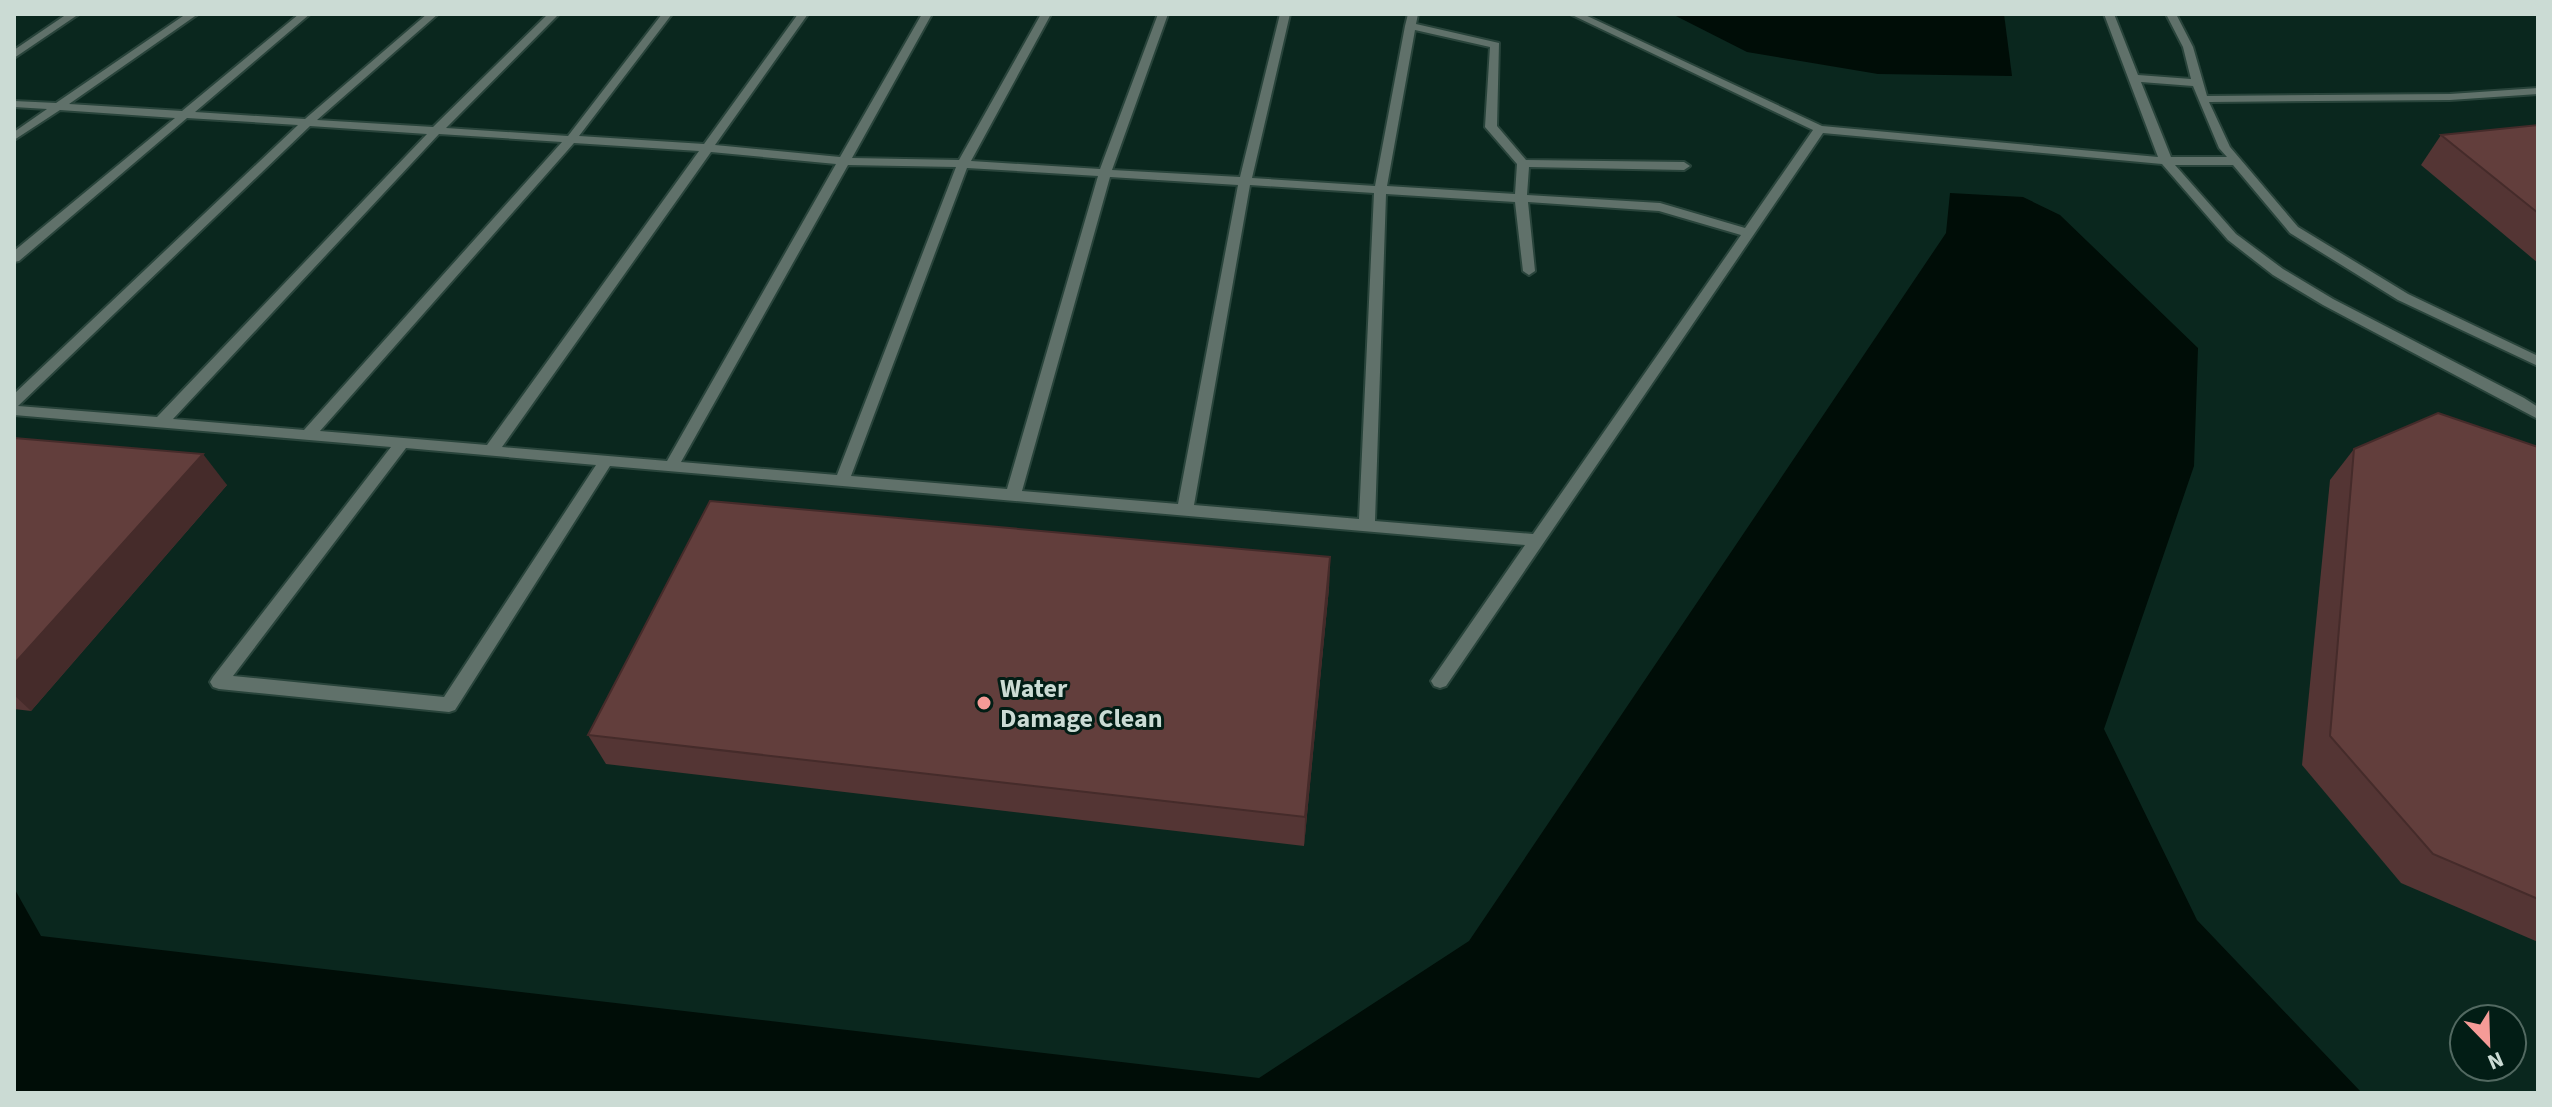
<svg xmlns="http://www.w3.org/2000/svg" width="2552" height="1107" font-family="'Source Sans 3',sans-serif">
  <style>
    .water { fill: #000d07 }
    .lines { fill: none; stroke-linecap: round; stroke-linejoin: round }
    .lane-casing { stroke: #29443b; stroke-width: 4 }
    .lane { fill: #60716a; fill-rule: evenodd }
    .wall { fill: #543534 }
    .shaded-wall { fill: #452b2a }
    .building { fill: #623e3c; stroke: #452b2a; stroke-width: 2 }
    .poi-dot { fill: #f59b97; stroke: #021d15; stroke-width: 3 }
    .labels { text-anchor: middle; dominant-baseline: central; stroke-width: 6; stroke-linejoin: round; paint-order: stroke }
    .poi-label { font-size: 26px; font-weight: bold; fill: #cbdbd4; stroke: #021d15; text-anchor: start }
  </style>
  <rect width="100%" height="100%" fill="#0a271e"/>
  <g class="water">
    <polygon points="1672,14 2004,14 2012,76 1878,74 1747,52"/>
    <polygon points="1950,193 2023,197 2060,215 2198,348 2194,466 2104,729 2197,920 2362,1093 14,1093 14,888 41,936 1259,1078 1469,941 1946,233"/>
  </g>
  <g class="lines">
    <defs>
      <g id="lane">
        <polygon points="67,14 79,14 14,58 14,50"/>
        <path d="M186,14H198L69,104L182,111L299,14H310L195,112L305,119L427,14H438L317,120L433,127L548,14H559L446,128L568,136L662,14H672L579,136L704,144L798,14H808L715,145L840,157L922,14H932L852,158L959,160L1041,14H1051L971,161L1100,169L1158,14H1168L1112,170L1240,177L1280,14H1290L1252,178L1375,186L1405,26L1408,14H1418L1416,24L1499,43L1497,126L1526,160L1684,162L1690,166L1684,170L1529,167L1527,195L1660,203L1745,228L1813,130L1570,14H1583L1822,126L2158,157L2104,14H2114L2138,75L2191,79L2183,47L2166,14H2176L2193,47L2207,96L2450,94L2538,88V94L2450,100L2209,102L2230,147L2298,227L2408,294L2538,356V366L2398,300L2290,233L2233,165H2175L2236,234L2283,269L2333,299L2524,398L2538,407V419L2323,305L2273,275L2228,240L2162,164L1823,133L1446,686L1440,688L1434,686L1431,681L1525,545L610,466L455,710L449,712L219,689L213,687L210,682L213,677L391,447L14,415V394L298,125L187,118L19,261L14,262V251L175,118L60,110L14,140V132L47,109L14,107V101L56,103ZM1415,30L1490,47L1485,127L1517,164L1515,194L1387,186ZM2141,82L2193,86L2219,148L2227,157H2171ZM310,126L427,134L157,417L18,406ZM439,134L562,142L304,430L173,419ZM574,143L699,151L487,445L320,431ZM711,152L836,164L667,461L502,447ZM848,165L956,167L837,475L681,462ZM967,168L1098,176L1007,489L851,476ZM1110,177L1238,185L1178,504L1022,491ZM1250,185L1374,193L1359,519L1194,505ZM1386,194L1515,202L1523,271L1529,275L1535,271L1528,202L1659,211L1741,235L1533,534L1375,521ZM406,448L596,465L444,697L233,676Z"/>
      </g>
    </defs>
    <use href="#lane" class="lane-casing"/>
    <use href="#lane" class="lane"/>
  </g>
  <g class="wall">
    <polygon points="2538,125 2538,263 2421,165 2441,135"/>
    <polygon points="14,438 227,485 31,711 14,709"/>
    <polygon points="2538,447 2538,942 2401,883 2302,765 2330,480 2354,449"/>
    <polygon points="1330,557 1329,588 1304,846 606,764 588,735"/>
  </g>
  <g class="shaded-wall">
    <polygon points="203,454 227,485 31,711 14,695 14,664"/>
    <polygon points="1330,557 1329,588 1304,846 1305,817"/>
  </g>
  <g class="building">
    <polygon points="2538,125 2538,213 2441,135"/>
    <polygon points="2438,413 2538,447 2538,899 2433,854 2330,736 2354,449"/>
    <polygon points="14,438 203,454 14,664"/>
    <polygon points="710,501 1330,557 1305,817 588,735"/>
  </g>
  <circle class="poi-dot" cx="984" cy="703" r="8"/>
  <g class="labels">
    <g class="poi-label">
      <text x="1000" y="688">Water<tspan x="1000" dy="30">Damage Clean</tspan></text>
    </g>
  </g>
  <rect width="2552" height="1107" fill="none" stroke="#cbdbd4" stroke-width="32"/>
  <g transform="translate(2488 1043) rotate(157)"><circle r="38" fill="#021d15" stroke="#526961" stroke-width="2"/>
  <path d="M0-6L14 30L0 20L-14 30Z" fill="#f59b97"/>
  <text y="-12" font-size="22" font-weight="bold" text-anchor="middle" fill="#cbdbd4">N</text>
  </g>
</svg>
